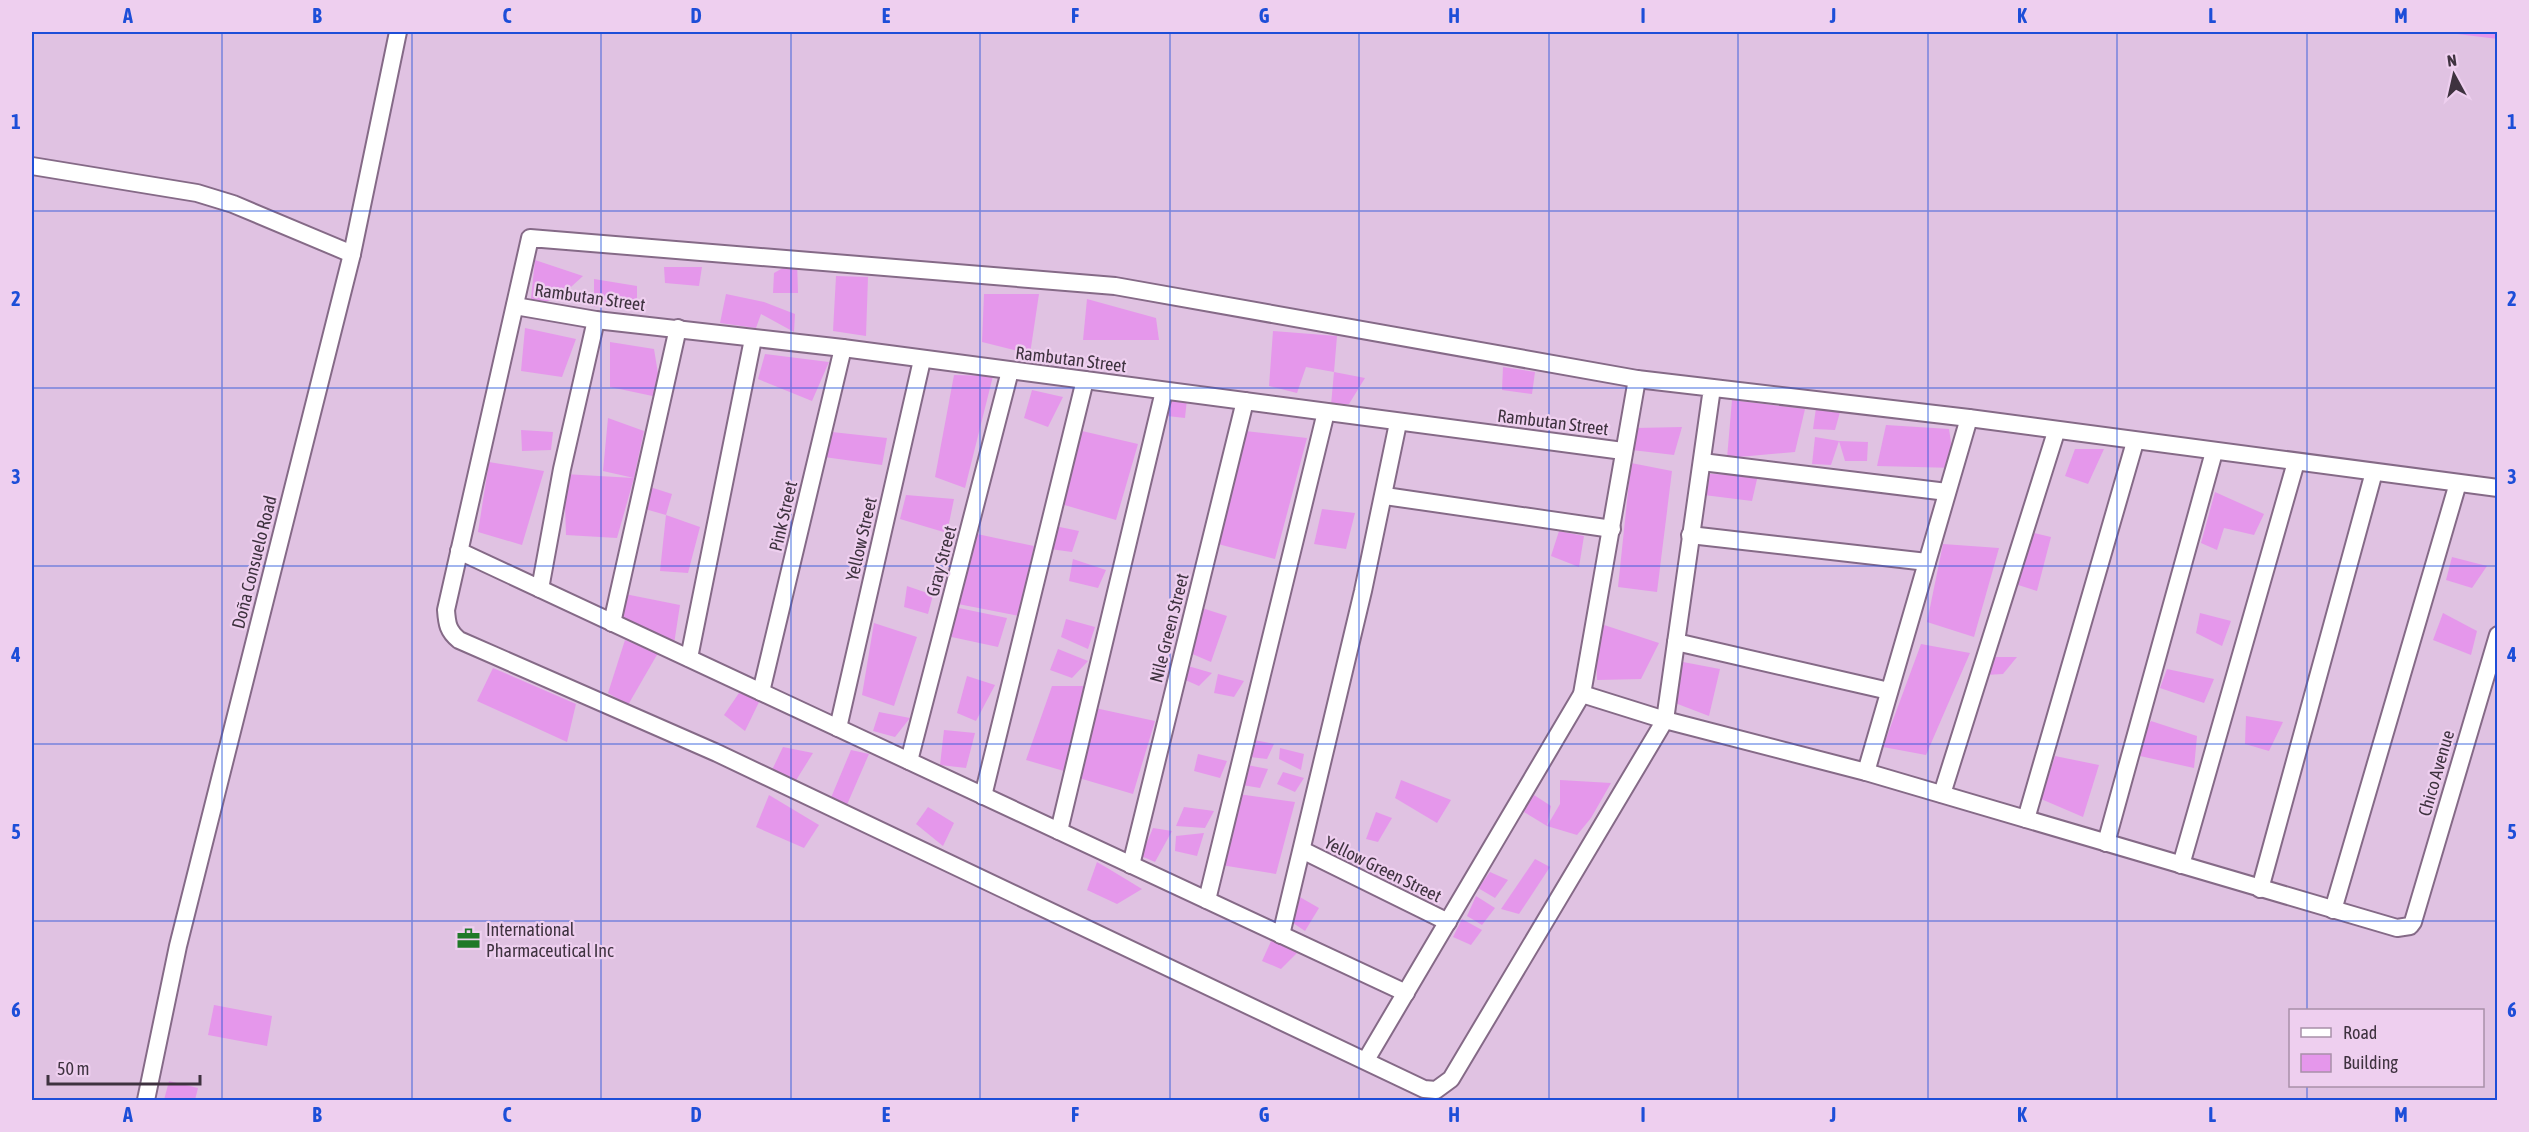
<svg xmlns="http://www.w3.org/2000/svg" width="2529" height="1132" font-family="'Asap Condensed',sans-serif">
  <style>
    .building { fill: #e597eb }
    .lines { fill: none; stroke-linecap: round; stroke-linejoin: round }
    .street-casing { stroke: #856a87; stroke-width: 20 }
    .street { stroke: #fff; stroke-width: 16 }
    .grid { fill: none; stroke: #1d4ed8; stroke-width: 1.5; stroke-opacity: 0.55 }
    .labels { text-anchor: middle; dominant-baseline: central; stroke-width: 4.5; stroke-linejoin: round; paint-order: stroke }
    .street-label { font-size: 18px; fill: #3e323f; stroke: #eecfef }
    .poi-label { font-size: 18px; fill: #3e323f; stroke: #eecfef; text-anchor: start }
    .neatline { fill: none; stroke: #1d4ed8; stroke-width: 2 }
    .grid-label { font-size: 20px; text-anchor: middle; font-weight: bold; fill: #1d4ed8 }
  </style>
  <rect width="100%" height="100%" fill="#e0c2e2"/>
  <g class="building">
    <polygon points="2449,32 2498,32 2498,39 2449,33"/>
    <polygon points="535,260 583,276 561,296 530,308"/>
    <polygon points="797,260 798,293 773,293 774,273"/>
    <polygon points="664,267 702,267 699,286 665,283"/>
    <polygon points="836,276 868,277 866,336 833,331"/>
    <polygon points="594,279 637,286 637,303 594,307"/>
    <polygon points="726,294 764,302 795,314 794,332 761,314 756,328 720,323"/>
    <polygon points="984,294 1039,294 1030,354 982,342"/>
    <polygon points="1087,299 1156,318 1159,340 1083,340"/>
    <polygon points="525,328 576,339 562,377 521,371"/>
    <polygon points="1273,331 1337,336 1334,372 1365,378 1349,404 1331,405 1334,372 1306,367 1297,393 1269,386"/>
    <polygon points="610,342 654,349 662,398 610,387"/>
    <polygon points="765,354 829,362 812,401 758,379"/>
    <polygon points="1503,367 1535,372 1532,394 1502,390"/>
    <polygon points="954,375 993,376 965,488 935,477"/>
    <polygon points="1032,390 1063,397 1048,427 1024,418"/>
    <polygon points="1170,398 1187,399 1185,418 1167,416"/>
    <polygon points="1732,400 1805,409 1795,452 1727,458"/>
    <polygon points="1816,408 1840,412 1835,430 1813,429"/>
    <polygon points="608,418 644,431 634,478 617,538 566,535 564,474 634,478 603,471"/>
    <polygon points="1886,425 1949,429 1955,468 1877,466"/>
    <polygon points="1682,427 1674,455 1632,450 1635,428"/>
    <polygon points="521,430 553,432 551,450 522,451"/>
    <polygon points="1082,431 1138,444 1116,520 1061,504"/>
    <polygon points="1245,431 1307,438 1275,559 1218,544"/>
    <polygon points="832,432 887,438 882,465 824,457"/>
    <polygon points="1815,437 1839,441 1831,465 1812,464"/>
    <polygon points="1839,441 1868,442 1867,461 1845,461"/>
    <polygon points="2075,449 2104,449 2088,484 2065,476"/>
    <polygon points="489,462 544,471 522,545 478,532"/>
    <polygon points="1631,463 1672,471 1657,592 1618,587"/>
    <polygon points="1706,474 1758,475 1752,501 1704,495"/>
    <polygon points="650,487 672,494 666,515 700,527 688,573 660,571 666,515 645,509"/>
    <polygon points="2215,492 2264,514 2254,535 2224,528 2217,550 2201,543"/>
    <polygon points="906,495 954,499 947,533 900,519"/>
    <polygon points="1322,509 1355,513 1346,549 1314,544"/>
    <polygon points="1055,526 1079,531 1072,552 1050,549"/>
    <polygon points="1559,531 1584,536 1579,567 1551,556"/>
    <polygon points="2030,532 2051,537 2037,591 2015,584"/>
    <polygon points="977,534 1034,546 1019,616 958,604"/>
    <polygon points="1943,544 1999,548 1974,637 1927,622"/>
    <polygon points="2452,557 2487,566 2472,588 2446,580"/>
    <polygon points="1073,559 1106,570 1098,588 1069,581"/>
    <polygon points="907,586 933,595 928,614 904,607"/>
    <polygon points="625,594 680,605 674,644 623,618"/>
    <polygon points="954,607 1007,618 998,647 947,636"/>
    <polygon points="1202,608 1227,616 1211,662 1190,653"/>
    <polygon points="2200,613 2231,621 2222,646 2196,633"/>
    <polygon points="2443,613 2477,631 2471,655 2433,640"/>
    <polygon points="1066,619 1095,627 1088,649 1061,637"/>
    <polygon points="1595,622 1659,643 1641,679 1597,680"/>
    <polygon points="874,623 917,637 894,706 862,695"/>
    <polygon points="625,640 658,653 628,705 608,693"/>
    <polygon points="1921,644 1970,653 1926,755 1883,747"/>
    <polygon points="1058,649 1088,661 1072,678 1050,670"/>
    <polygon points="1991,657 2017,657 2003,674 1986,675"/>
    <polygon points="1683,662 1720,669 1709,716 1675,703"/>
    <polygon points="1188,666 1212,673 1199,686 1183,679"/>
    <polygon points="493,668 576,704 567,742 477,701"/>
    <polygon points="2167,669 2214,679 2204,703 2160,688"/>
    <polygon points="1218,674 1244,681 1234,697 1214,693"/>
    <polygon points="967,676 995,685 976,721 957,713"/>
    <polygon points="1052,686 1085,686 1064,771 1026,760"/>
    <polygon points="739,693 760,700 745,731 724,715"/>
    <polygon points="1095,708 1155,721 1133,794 1079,778"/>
    <polygon points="879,712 910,718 895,737 873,731"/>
    <polygon points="2246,716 2283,722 2269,751 2245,744"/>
    <polygon points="2151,721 2197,736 2194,768 2131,754"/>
    <polygon points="944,730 975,733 966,768 940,765"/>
    <polygon points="1254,740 1274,744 1267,759 1250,757"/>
    <polygon points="783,747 813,753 795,782 772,770"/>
    <polygon points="1280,748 1304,754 1301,770 1279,759"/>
    <polygon points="851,750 869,754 846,807 830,800"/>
    <polygon points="1198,754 1227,761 1220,778 1194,771"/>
    <polygon points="2055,756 2099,765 2083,817 2041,799"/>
    <polygon points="1247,765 1268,769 1260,788 1242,785"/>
    <polygon points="1283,772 1304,778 1295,792 1277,784"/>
    <polygon points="1401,780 1451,800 1437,823 1395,798"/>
    <polygon points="1560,780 1611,783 1591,818 1577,835 1547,826 1560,804"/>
    <polygon points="1238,794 1295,802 1276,874 1221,865"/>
    <polygon points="769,795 819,825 804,848 756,827"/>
    <polygon points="1534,795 1551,806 1547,826 1524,812"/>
    <polygon points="928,807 954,823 943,846 916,824"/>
    <polygon points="1184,807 1214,811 1205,828 1176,826"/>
    <polygon points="1376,812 1392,818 1378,842 1366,839"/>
    <polygon points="1153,828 1172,831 1155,862 1141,856"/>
    <polygon points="1204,833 1197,856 1175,851 1176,836"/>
    <polygon points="1535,859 1550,867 1519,914 1501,909"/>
    <polygon points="1097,862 1109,869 1142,889 1117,904 1087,890"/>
    <polygon points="1490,872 1508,880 1495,898 1478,888"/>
    <polygon points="1298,896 1319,908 1305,931 1293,923"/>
    <polygon points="1476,896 1495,908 1482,925 1467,916"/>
    <polygon points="1462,919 1482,930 1471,945 1453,937"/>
    <polygon points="1272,939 1297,953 1281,969 1262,961"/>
    <polygon points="214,1005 272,1016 267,1046 208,1035"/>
    <polygon points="169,1081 198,1088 195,1100 164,1100"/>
  </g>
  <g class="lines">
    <defs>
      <g id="street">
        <polyline points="32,166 197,193 233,204 352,254"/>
        <polyline points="515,306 596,320 843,348 1623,451"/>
        <path d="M1712,388L1665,720L1451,1079L1436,1090L1424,1089L717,753L459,640C448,631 447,624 446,610L530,238L1115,286L1637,379L1969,418L2498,488"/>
        <polyline points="1702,462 1947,492"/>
        <polyline points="1385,496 1612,529"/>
        <polyline points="1690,535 1927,562"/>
        <polyline points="459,551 1406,993"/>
        <polyline points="540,589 562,469 596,320"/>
        <polyline points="612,623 678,328"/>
        <polyline points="1676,642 1889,691"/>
        <polyline points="689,658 753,339"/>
        <polyline points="761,692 843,348"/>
        <polyline points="1582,694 1665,720 1866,772 2397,928 2410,926 2413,922 2498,635"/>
        <polyline points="838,728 922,360"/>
        <polyline points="909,761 1010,371"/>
        <polyline points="1866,772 1969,418"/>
        <polyline points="1942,794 2056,432"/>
        <polyline points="983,796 1085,380"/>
        <polyline points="2026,819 2135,442"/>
        <polyline points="1059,831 1164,391"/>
        <polyline points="2106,843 2214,452"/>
        <polyline points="1302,850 1448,922"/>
        <polyline points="1131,865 1245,401"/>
        <polyline points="2181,865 2296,462"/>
        <polyline points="2260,889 2374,472"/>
        <polyline points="1207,900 1326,412"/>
        <polyline points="2333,910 2458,483"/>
        <polyline points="1281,935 1363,591 1398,423"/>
        <polyline points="1366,1060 1582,694 1637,379"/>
        <polyline points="146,1100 178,946 352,254 398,32"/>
      </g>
    </defs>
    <use href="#street" class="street-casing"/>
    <use href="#street" class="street"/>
  </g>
  <path class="grid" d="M222,32V1100M412,32V1100M601,32V1100M791,32V1100M980,32V1100M1170,32V1100M1359,32V1100M1549,32V1100M1738,32V1100M1928,32V1100M2117,32V1100M2307,32V1010M32,211H2498M32,388H2498M32,566H2498M32,744H2498M32,921H2498M2307,1086V1100"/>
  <defs>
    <symbol id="office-bare" viewBox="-9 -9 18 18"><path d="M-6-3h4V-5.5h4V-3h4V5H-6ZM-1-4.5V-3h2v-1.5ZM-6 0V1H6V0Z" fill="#1f7928" stroke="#eecfef" stroke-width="2.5" paint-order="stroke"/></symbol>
  </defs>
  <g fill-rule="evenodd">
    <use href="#office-bare" x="452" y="922" width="33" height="33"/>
  </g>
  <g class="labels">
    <g class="street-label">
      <text transform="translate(590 297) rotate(8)">Rambutan Street</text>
      <text transform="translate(1071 359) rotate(7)">Rambutan Street</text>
      <text transform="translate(1553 422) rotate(7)">Rambutan Street</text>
      <text transform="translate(783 516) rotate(-77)">Pink Street</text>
      <text transform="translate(861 539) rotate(-77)">Yellow Street</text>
      <text transform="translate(941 561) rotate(-75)">Gray Street</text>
      <text transform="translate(254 562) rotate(-76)">Doña Consuelo Road</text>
      <text transform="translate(1169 628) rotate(-76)">Nile Green Street</text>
      <text transform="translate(2436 773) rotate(-74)">Chico Avenue</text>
      <text transform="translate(1383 869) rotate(26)">Yellow Green Street</text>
    </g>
    <g class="poi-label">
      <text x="486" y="929">International<tspan x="486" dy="21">Pharmaceutical Inc</tspan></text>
    </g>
  </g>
  <rect width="2529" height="1132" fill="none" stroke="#eecfef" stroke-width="66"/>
  <rect x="2289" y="1009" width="195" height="78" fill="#eecfef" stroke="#a890a9" stroke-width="1.5"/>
  <rect x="2301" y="1028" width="30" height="9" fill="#ffffff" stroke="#a890a9" stroke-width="1.5"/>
  <text x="2343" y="1039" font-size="18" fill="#3e323f">Road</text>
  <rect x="2301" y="1054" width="30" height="18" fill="#e597eb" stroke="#a890a9" stroke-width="1.5"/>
  <text x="2343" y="1069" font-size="18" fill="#3e323f">Building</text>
  <g transform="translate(2454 75) rotate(352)" stroke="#eecfef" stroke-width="4.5" paint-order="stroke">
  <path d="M0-4.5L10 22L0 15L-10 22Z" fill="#3e323f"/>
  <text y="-9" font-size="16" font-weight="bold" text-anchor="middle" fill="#3e323f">N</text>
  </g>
  <path d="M48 1075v9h152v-9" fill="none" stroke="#3e323f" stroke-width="3"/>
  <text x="57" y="1075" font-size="18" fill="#3e323f" stroke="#eecfef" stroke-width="4.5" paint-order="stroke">50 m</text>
  <rect x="33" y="33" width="2463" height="1066" class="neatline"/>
  <g class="grid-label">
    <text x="128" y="23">A</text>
    <text x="317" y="23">B</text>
    <text x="507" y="23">C</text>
    <text x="696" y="23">D</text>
    <text x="886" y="23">E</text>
    <text x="1075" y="23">F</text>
    <text x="1264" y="23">G</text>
    <text x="1454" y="23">H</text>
    <text x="1643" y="23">I</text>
    <text x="1833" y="23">J</text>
    <text x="2022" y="23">K</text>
    <text x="2212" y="23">L</text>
    <text x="2401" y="23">M</text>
    <text x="16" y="129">1</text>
    <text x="2512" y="129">1</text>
    <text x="16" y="306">2</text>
    <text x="2512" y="306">2</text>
    <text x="16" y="484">3</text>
    <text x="2512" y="484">3</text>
    <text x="16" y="662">4</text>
    <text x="2512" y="662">4</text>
    <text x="16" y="839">5</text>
    <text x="2512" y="839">5</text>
    <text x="16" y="1017">6</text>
    <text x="2512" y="1017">6</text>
    <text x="128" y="1122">A</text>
    <text x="317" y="1122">B</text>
    <text x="507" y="1122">C</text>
    <text x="696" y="1122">D</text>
    <text x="886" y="1122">E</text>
    <text x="1075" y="1122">F</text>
    <text x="1264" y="1122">G</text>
    <text x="1454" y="1122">H</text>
    <text x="1643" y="1122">I</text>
    <text x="1833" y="1122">J</text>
    <text x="2022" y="1122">K</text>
    <text x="2212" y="1122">L</text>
    <text x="2401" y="1122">M</text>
  </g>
</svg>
